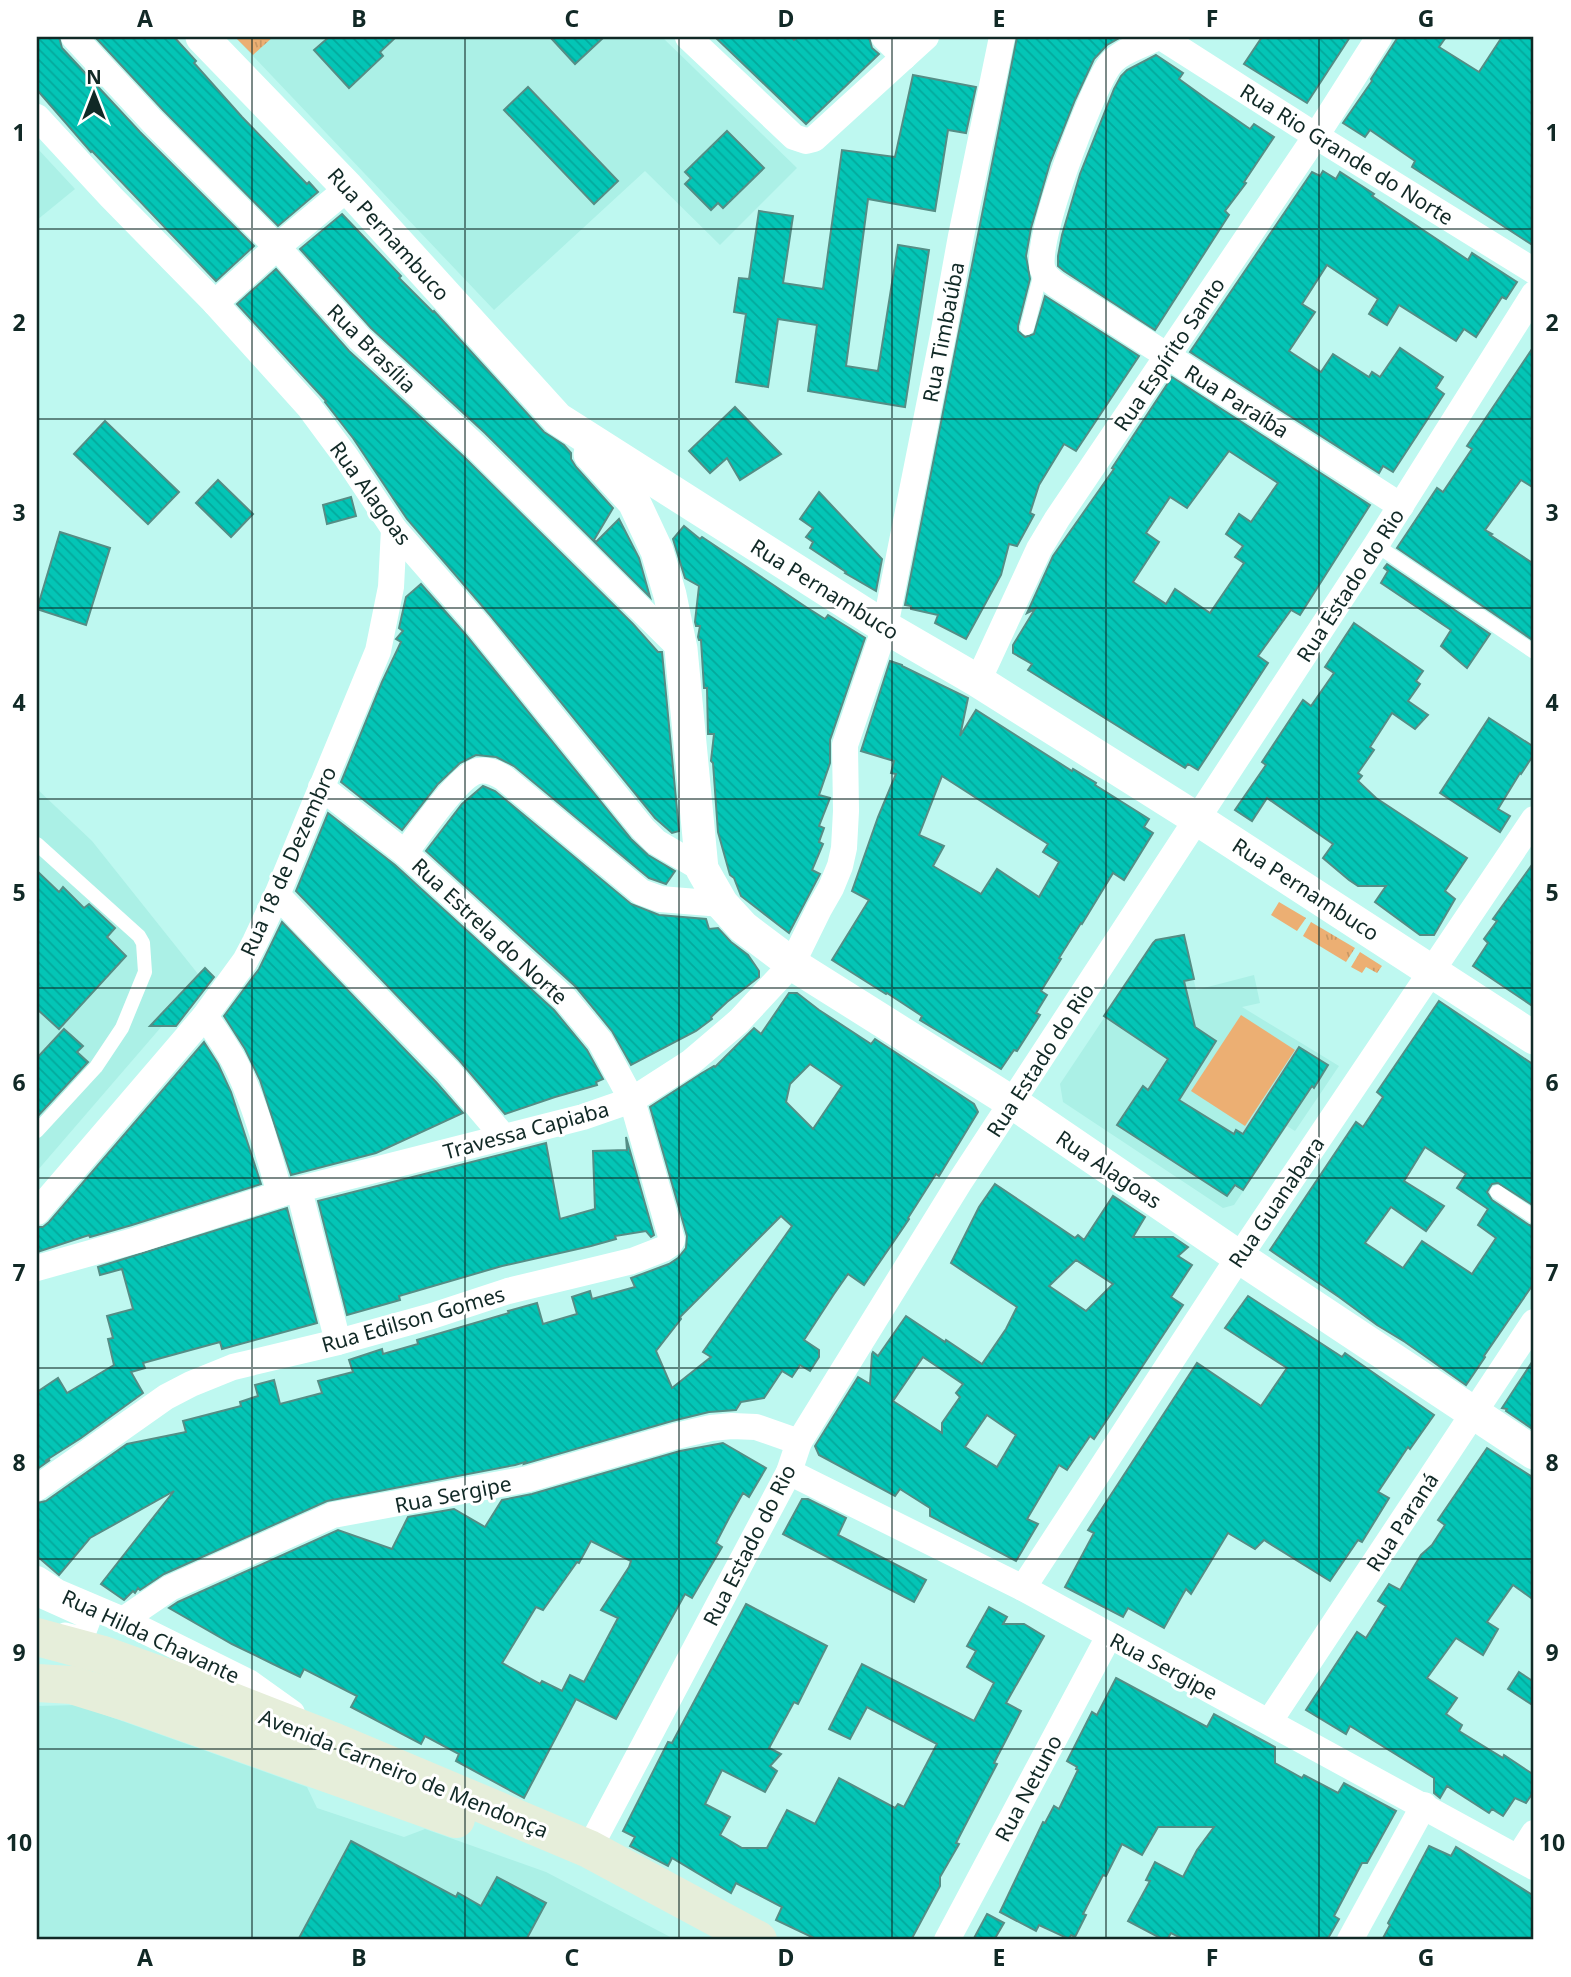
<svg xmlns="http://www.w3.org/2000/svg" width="1571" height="1977" font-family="'Noto Sans',sans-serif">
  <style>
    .built { fill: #abf0e6 }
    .grass { fill: url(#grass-tufts) }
    .garden { fill: #ecaf73 }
    .building { fill: url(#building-back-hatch); stroke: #558d85; stroke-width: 2; fill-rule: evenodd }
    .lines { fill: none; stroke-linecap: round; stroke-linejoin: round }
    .service { stroke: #fff; stroke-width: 14 }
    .pedestrian { stroke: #fff; stroke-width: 19 }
    .minor { stroke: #fff; stroke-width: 26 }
    .tertiary { stroke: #fff; stroke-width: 33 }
    .secondary { stroke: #e6eeda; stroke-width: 38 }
    .grid { fill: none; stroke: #112926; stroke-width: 2; stroke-opacity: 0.55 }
    .labels { text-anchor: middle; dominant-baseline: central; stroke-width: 6; stroke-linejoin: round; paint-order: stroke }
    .street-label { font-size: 21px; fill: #112926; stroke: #fff }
    .neatline { fill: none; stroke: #112926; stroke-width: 2.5 }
    .grid-label { font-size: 23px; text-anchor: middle; font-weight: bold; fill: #112926 }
  </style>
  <defs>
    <pattern id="grass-tufts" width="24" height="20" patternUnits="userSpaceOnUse" patternTransform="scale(1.75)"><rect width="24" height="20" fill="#ecaf73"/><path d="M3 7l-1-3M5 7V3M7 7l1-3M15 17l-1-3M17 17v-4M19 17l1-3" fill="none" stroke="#c99763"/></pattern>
    <pattern id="building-back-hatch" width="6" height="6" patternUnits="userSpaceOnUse" patternTransform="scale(1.75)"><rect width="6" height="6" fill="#04c5b6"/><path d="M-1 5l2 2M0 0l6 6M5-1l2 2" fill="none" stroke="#04a99c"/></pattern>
  </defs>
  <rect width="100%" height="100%" fill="#bef8f0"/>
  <g class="built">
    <polygon points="235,37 662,37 797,168 720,245 645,171 494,310"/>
    <polygon points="37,148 75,189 37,220"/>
    <polygon points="37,789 92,841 198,974 214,977 162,1026 37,1171"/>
    <polygon points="1184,935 1196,990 1254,975 1260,1003 1242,1007 1339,1066 1295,1131 1287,1126 1234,1205 1223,1208 1063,1102 1060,1084 1156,940"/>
    <polygon points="77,1705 307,1787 317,1808 404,1837 425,1829 546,1872 676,1940 37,1940 37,1706"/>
  </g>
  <g class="grass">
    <polygon points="235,37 273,37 253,55"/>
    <polygon points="1279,902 1306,918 1297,931 1271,915"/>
    <polygon points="1311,922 1355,948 1346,962 1303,936"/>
    <polygon points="1360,952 1382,966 1377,973 1366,967 1362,973 1351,967"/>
  </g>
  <polygon class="garden" points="1241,1015 1295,1050 1245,1126 1191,1091"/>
  <g class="building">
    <polygon points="37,37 59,37 62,48 140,132 254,246 216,281 92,151 91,152 37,90"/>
    <polygon points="95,37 174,37 196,61 194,63 242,117 307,184 309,182 318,192 278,226 163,110"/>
    <polygon points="329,37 396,37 380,52 383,56 349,88 314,50"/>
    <polygon points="550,37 604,37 575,64"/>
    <polygon points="715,37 791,37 794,40 798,37 869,37 872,48 879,54 806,124"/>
    <polygon points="1017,37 1121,37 1107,45 1094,59 1075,100 1050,163 1031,228 1026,256 1030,279 1018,326 1018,331 1025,337 1034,334 1045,296 1139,356 1076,451 1064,444 1039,485 1030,513 1034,515 1017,546 1009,544 1001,575 966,639 935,623 938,615 911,609 911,606 905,605"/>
    <polygon points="1262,37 1350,37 1307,103 1244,64"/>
    <polygon points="1398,37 1446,37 1439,47 1479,72 1502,37 1534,37 1534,246 1412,167 1415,161 1370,130 1365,137 1343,123 1372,81 1371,79"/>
    <polygon points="1156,55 1183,73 1179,79 1208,100 1250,129 1254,124 1274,137 1244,182 1246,183 1225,211 1229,215 1155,330 1064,271 1058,266 1058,256 1062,235 1080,174 1114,89 1121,76 1127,70"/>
    <polygon points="913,75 976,87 966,133 948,130 935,211 868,199 846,366 878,371 898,245 929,250 905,407 808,391 817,325 778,319 768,387 736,382 746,314 734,312 739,278 749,279 759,211 793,216 783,283 823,289 842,150 895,157"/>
    <polygon points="528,87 618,181 594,204 504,110"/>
    <polygon points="727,131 764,168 723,208 718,203 711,210 685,184 691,178 685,172"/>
    <polygon points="1323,171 1336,179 1340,172 1374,194 1372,196 1468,260 1472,253 1517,282 1506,299 1502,297 1476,337 1464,329 1456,341 1399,305 1387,325 1369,314 1378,299 1327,265 1302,304 1315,312 1289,351 1321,372 1333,354 1369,377 1372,372 1380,377 1400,348 1443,377 1436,388 1444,394 1393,472 1383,466 1379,473 1190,352 1312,172 1320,176"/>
    <polygon points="342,214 401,276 399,278 433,312 434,311 544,432 564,445 571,453 571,459 576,467 613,508 594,540 596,542 619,519 639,558 650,597 485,433 371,328 300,249"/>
    <polygon points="276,269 349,351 463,456 633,624 658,652 662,652 679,831 672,833 655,818 490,615 407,519 353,438 325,402 326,401 237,304"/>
    <polygon points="1534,346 1534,488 1521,480 1485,530 1492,534 1490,535 1534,564 1534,641 1397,548 1437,488 1443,492 1472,449 1467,446"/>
    <path d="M1172,377L1370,505L1300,615L1291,610L1258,656L1268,663L1198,770L1188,764L1185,768L1028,670L1032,664L1013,653V645L1035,609L1027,613L1053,556L1114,469L1112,468ZM1229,451L1278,483L1251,522L1239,514L1226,534L1243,546L1235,557L1244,563L1210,613L1175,589L1166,604L1133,582L1159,542L1146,533L1170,497L1187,508Z"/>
    <polygon points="735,407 781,454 740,480 727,458 710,473 689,451"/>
    <polygon points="105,421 179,492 148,524 74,454"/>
    <polygon points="218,480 253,514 231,537 196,503"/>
    <polygon points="819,492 882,559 876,591 845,573 846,572 810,548 813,542 806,537 813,528 800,519"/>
    <polygon points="351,497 356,516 327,524 323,505"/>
    <polygon points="684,526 700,539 702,537 806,607 825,619 828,615 865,638 830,740 830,763 819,795 830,798 819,826 824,828 819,842 823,844 812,870 820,874 789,933 741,896 734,878 730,875 718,832 713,763 711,761 714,734 708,734 707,688 704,688 701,640 699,640 698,637 700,626 696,626 695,622 699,586 685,578 673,539"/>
    <polygon points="60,532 110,548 86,625 37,609"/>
    <polygon points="1387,564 1490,634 1467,668 1441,646 1451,630 1381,583 1388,571 1384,568"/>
    <polygon points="421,584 466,635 631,839 648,855 675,871 666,884 649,878 514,766 496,757 476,755 460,763 438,784 402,830 341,782 382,682 401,642 396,639 403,631 399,628 406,597"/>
    <polygon points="1354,623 1423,671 1416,681 1420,684 1408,701 1428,715 1415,729 1392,713 1370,747 1374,750 1358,773 1362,776 1358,781 1376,798 1467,858 1445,891 1455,899 1434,935 1420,935 1375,902 1386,886 1358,886 1349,880 1323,858 1333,844 1267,798 1252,821 1235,810 1266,765 1262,762 1303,700 1311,706 1334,673 1325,667"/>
    <path d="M890,661L902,665V666L968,698L960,736L976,710L1072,771L1073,769L1096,783L1095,785L1149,819L1144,827L1153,833L1124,880L1113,873L1082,924L1081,923L1059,958L1061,959L1041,991L1047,995L1036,1013L1040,1015L1017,1051L1014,1050L1001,1069L920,1020L922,1016L887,993L886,994L832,960L869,900L852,891L878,817L896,774L891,773L894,761L861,751ZM942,776L1048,844L1043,852L1059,862L1039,897L997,869L981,894L933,866L944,846L919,835Z"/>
    <polygon points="1489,718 1534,747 1534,754 1521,774 1520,773 1498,809 1510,816 1500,832 1440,793"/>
    <polygon points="483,786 495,791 631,904 659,915 706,919 709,929 718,928 731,942 748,955 759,971 759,977 727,1002 711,1017 712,1019 696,1031 631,1065 612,1031 576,987 426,851 462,804"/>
    <polygon points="328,813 395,865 554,1010 587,1050 603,1079 596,1082 597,1085 555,1097 505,1114 459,1060 296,891"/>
    <polygon points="1534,862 1534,1007 1473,966 1488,943 1484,939 1497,921 1493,919"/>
    <polygon points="37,871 59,892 63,887 84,908 89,904 101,915 115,928 107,937 126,956 59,1029 37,1009"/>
    <polygon points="282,922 436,1082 463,1113 376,1153 291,1175 260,1080 245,1049 224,1016 259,969"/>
    <polygon points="1184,935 1194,979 1184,981 1195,1027 1216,1041 1179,1100 1234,1134 1236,1130 1243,1134 1299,1047 1328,1065 1314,1088 1312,1086 1243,1190 1235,1185 1227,1196 1117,1125 1143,1086 1148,1090 1168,1059 1104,1016 1153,943 1156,940"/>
    <polygon points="205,968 214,977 176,1026 150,1026"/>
    <path d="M789,993H797L819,1010L871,1044L875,1039L974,1104L978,1112L939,1176L936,1174L908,1218L909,1219L864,1285L848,1274L834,1294L804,1340L819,1350V1357L810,1371L800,1365L792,1377L782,1371L764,1398L741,1402L736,1410L709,1412L672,1421L524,1464L525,1462L515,1465L327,1501L164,1574L140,1590L138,1588L135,1593L133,1591L124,1600L101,1584L174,1491L90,1538L59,1575L37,1556V1503L46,1501L127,1444L186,1432L183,1421L241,1406L240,1402L258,1396L255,1385L274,1380L280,1404L322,1393L318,1381L353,1372L349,1360L382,1349L383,1354L418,1344L417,1340L509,1313L508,1311L537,1303L543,1324L577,1314L572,1297L590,1291L592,1299L635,1287L631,1278L634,1277L669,1264L678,1258L686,1248L687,1236L650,1107L702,1073L714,1066L715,1067L754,1028L761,1034ZM810,1064L842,1086L813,1129L786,1102L790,1084ZM781,1216L792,1226L703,1352L711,1357L672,1388L656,1351L681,1319L680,1317Z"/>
    <path d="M1439,1001L1534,1065V1206L1498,1183L1492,1184L1487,1192L1492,1200L1529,1225L1534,1227V1283L1484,1356L1485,1357L1466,1385L1405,1342L1377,1325L1339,1297L1270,1250L1356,1122L1363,1127L1383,1097L1377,1092ZM1425,1147L1466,1174L1457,1188L1488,1209L1478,1225L1496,1238L1472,1274L1422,1241L1403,1268L1365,1243L1391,1207L1426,1231L1444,1206L1404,1181Z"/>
    <polygon points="64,1029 83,1046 77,1052 88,1062 37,1117 37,1058"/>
    <polygon points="204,1042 218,1064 231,1092 261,1184 132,1225 90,1237 89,1235 37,1252 37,1227 43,1227 49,1222"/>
    <polygon points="626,1137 654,1235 651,1237 646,1231 615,1236 616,1239 591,1246 502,1266 399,1296 400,1300 347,1315 318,1201 546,1143 560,1219 595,1209 593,1151 627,1150"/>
    <path d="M995,1184L1075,1238L1078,1235L1084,1240L1113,1196L1145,1217L1133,1237H1173L1188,1247L1178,1256L1192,1265L1171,1297L1183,1305L1094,1439L1090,1436L1067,1470L1059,1465L1027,1519L1038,1524L1016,1561L930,1516V1508L900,1489L895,1496L819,1455L815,1446L858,1377L870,1384L872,1354L873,1352L878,1356L906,1316L945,1342L946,1340L982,1364L1006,1329L1017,1307L951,1263L979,1207ZM1076,1260L1113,1284L1086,1311L1049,1286ZM923,1357L963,1384L956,1393L960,1397L942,1423V1433L893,1401ZM987,1415L1016,1435L997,1467L965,1447Z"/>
    <polygon points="287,1208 317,1323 222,1349 220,1342 143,1363 145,1368 131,1372 143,1393 81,1438 45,1461 50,1460 37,1469 37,1392 58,1378 67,1393 114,1365 108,1339 113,1338 107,1316 133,1309 122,1269 100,1275 98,1267"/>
    <polygon points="1248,1296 1342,1357 1345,1353 1434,1415 1410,1449 1408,1447 1378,1492 1389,1498 1362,1542 1358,1540 1330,1581 1264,1540 1255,1549 1228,1533 1191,1594 1186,1589 1164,1628 1128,1608 1123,1617 1065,1587 1094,1533 1088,1530 1197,1363 1261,1406 1287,1368 1225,1328"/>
    <polygon points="1534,1359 1534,1430 1506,1411 1507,1409 1502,1408"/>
    <path d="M723,1443L766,1468L749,1497L743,1493L729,1518L716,1543L722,1547L692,1598L685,1594L616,1719L576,1699L524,1798L456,1761L459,1754L425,1736L421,1744L351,1707L357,1696L304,1669L300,1677L273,1664L232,1644L169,1608L178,1602L338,1530L392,1549L408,1517L454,1509L485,1527L502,1500L532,1494L680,1451ZM591,1541L631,1561L629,1567L601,1610L618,1618L584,1682L570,1675L562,1691L542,1681L540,1684L502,1663L536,1607L543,1610L577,1562L579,1563Z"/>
    <polygon points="1487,1448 1534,1478 1534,1600 1513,1585 1487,1622 1498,1629 1483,1655 1456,1638 1427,1678 1457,1698 1446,1714 1462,1725 1459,1731 1503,1758 1504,1755 1534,1775 1534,1791 1526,1803 1515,1798 1503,1816 1492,1809 1489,1813 1447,1786 1440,1798 1434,1793 1434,1778 1350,1726 1346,1734 1306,1710 1357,1632 1366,1638 1386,1606 1378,1601 1389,1584 1400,1590 1421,1555 1432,1545 1445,1525 1438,1520"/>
    <polygon points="802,1499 808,1499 846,1518 838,1535 926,1580 914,1602 783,1534"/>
    <polygon points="746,1604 827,1646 798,1704 794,1702 769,1748 781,1754 770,1766 777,1771 765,1792 722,1770 705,1804 730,1817 720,1835 742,1848 767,1848 787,1810 815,1824 839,1778 895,1808 898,1804 904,1807 937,1744 867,1707 850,1739 829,1729 862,1664 974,1721 994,1683 967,1667 976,1651 967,1646 989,1607 1007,1617 1003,1624 1024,1624 1044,1636 1006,1703 1021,1711 994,1763 997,1764 956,1843 959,1844 940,1877 940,1886 911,1940 818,1940 776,1920 782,1907 736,1883 731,1893 672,1858 668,1866 630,1846 635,1837 623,1831 668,1742 672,1743"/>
    <polygon points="1519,1672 1534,1682 1534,1706 1508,1689"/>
    <polygon points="1116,1678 1207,1727 1214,1714 1275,1747 1275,1763 1302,1778 1304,1775 1338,1793 1344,1783 1396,1811 1367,1863 1362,1863 1334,1916 1339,1919 1327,1940 1185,1940 1171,1933 1167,1940 1164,1940 1128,1921 1150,1881 1146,1880 1155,1862 1183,1877 1197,1850 1214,1827 1158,1827 1142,1855 1122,1844 1106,1876 1103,1875 1083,1914 1086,1915 1075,1937 1071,1935 1069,1939 1039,1925 1036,1931 1000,1912 1043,1822 1045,1823 1054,1806 1059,1809 1078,1770 1076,1769 1077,1767 1067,1761 1092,1712 1097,1715"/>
    <polygon points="351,1841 456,1897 458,1893 481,1906 497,1877 546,1903 526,1940 298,1940"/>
    <polygon points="1429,1846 1451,1856 1456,1847 1534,1896 1534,1940 1382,1940 1390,1925 1388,1923"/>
    <polygon points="987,1914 1004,1923 994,1940 973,1940"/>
  </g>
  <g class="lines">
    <g class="service">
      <polyline points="1027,328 1042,269"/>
      <polyline points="1376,545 1534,652"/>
      <polyline points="37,844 139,936 143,943 145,972 122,1028 96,1067 37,1131"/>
      <polyline points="1497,1192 1534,1217"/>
    </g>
    <polyline class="pedestrian" points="37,1594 42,1599 91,1621 85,1637 65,1632"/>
    <g class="minor">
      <polyline points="74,37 152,121 277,247 360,339 474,445 681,649"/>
      <polyline points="688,37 794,137 806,141 814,139 926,37"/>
      <polyline points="884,37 904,57"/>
      <path d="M1158,37C1143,45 1117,52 1108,67C1091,92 1032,245 1043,270C1047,281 1061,288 1071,294L1401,506"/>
      <polyline points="1161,37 1316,136 1534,271"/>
      <polyline points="37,117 111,197 215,303 309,407 346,457 394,529 478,625 643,829 656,842 702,869"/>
      <polyline points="215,303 277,247 348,188"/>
      <polyline points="978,681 1039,549 1057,519 1316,136 1379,37"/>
      <path d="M405,853C418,835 459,775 478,771C488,769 496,773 504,778L641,892L660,899L722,904"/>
      <polyline points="277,895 448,1071 503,1136"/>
      <path d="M205,1016C217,1034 230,1051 239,1071C257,1110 268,1153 280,1194"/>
      <polyline points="299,1190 338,1342"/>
      <polyline points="37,1212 205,1016 245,961 255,942 277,895 378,651 391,587 394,529"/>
      <polyline points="37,1268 137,1240 280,1194 583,1117 632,1100 691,1062 739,1021 792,964 819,909 831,888 840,866 844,848 846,811 845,745 885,627 944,330 961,236 1002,37"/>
      <polyline points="789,1472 1023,1588 1534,1867"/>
      <polyline points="37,1488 166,1397 191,1384 233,1367 338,1342 432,1316 508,1291 632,1261 663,1249 669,1245 672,1240 632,1100 600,1041 565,999 405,853 321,787"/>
      <polyline points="37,1579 57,1592 123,1620 250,1683 292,1713"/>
      <polyline points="1023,1588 1239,1257 1534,819"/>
      <polyline points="123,1620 170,1588 333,1515 528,1479 676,1436 711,1428 732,1426 756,1427 799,1442"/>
      <polyline points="1269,1722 1534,1322"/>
      <polyline points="589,1849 789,1472 799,1442 959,1183 1376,545 1534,294"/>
      <polyline points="1518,1858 1534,1833"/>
      <polyline points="947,1940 1109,1636"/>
      <polyline points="1350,1940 1424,1805"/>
    </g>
    <g class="tertiary">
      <polyline points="202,37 348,188 558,419 885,627 978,681 1197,819 1534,1038"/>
      <polyline points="590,454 634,502 657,551 670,595 681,649 702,869 722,904 743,927 792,964 1013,1103 1239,1257 1534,1453"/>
    </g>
    <g class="secondary">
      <polyline points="37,1637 100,1654 212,1694 335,1742 589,1849 758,1940"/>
      <polyline points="37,1683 72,1685 130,1703 456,1819"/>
    </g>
  </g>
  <path class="grid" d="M252,37V1940M465,37V1940M679,37V1940M892,37V1940M1106,37V1940M1319,37V1940M37,229H1534M37,419H1534M37,608H1534M37,799H1534M37,988H1534M37,1178H1534M37,1368H1534M37,1559H1534M37,1749H1534"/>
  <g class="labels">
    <g class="street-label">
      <text transform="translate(1347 154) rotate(32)">Rua Rio Grande do Norte</text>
      <text transform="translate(389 234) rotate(48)">Rua Pernambuco</text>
      <text transform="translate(943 332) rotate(-79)">Rua Timbaúba</text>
      <text transform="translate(372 348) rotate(45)">Rua Brasília</text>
      <text transform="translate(1169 354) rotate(-56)">Rua Espírito Santo</text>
      <text transform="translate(1237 401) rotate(32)">Rua Paraíba</text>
      <text transform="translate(371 493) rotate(54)">Rua Alagoas</text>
      <text transform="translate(1350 585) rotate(-57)">Rua Estado do Rio</text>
      <text transform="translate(825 589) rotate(32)">Rua Pernambuco</text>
      <text transform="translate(288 861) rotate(-66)">Rua 18 de Dezembro</text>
      <text transform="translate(1306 889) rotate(33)">Rua Pernambuco</text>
      <text transform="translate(490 931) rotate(43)">Rua Estrela do Norte</text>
      <text transform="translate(1040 1060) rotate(-57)">Rua Estado do Rio</text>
      <text transform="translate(526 1130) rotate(-15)">Travessa Capiaba</text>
      <text transform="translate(1109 1169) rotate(34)">Rua Alagoas</text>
      <text transform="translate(1276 1202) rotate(-56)">Rua Guanabara</text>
      <text transform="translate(413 1319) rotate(-16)">Rua Edilson Gomes</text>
      <text transform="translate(453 1494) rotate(-11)">Rua Sergipe</text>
      <text transform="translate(1402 1522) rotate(-57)">Rua Paraná</text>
      <text transform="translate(749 1545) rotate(-63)">Rua Estado do Rio</text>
      <text transform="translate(151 1636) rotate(25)">Rua Hilda Chavante</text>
      <text transform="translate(1164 1666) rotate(28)">Rua Sergipe</text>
      <text transform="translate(404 1773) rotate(22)">Avenida Carneiro de Mendonça</text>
      <text transform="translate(1028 1788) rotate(-62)">Rua Netuno</text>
    </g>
  </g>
  <rect width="1571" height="1977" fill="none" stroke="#ffffff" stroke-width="77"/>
  <g transform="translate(94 94)" stroke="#ffffff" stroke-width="5" paint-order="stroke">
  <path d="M0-5L12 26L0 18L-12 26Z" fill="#112926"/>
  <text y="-10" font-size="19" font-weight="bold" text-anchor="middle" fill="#112926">N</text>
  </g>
  <rect x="38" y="38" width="1494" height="1900" class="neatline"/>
  <g class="grid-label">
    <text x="145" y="27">A</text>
    <text x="359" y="27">B</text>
    <text x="572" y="27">C</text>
    <text x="786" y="27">D</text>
    <text x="999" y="27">E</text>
    <text x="1212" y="27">F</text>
    <text x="1426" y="27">G</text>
    <text x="19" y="141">1</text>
    <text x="1552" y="141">1</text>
    <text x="19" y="331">2</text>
    <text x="1552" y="331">2</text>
    <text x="19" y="521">3</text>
    <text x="1552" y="521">3</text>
    <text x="19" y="711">4</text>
    <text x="1552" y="711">4</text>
    <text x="19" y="901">5</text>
    <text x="1552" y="901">5</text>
    <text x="19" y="1091">6</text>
    <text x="1552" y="1091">6</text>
    <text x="19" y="1281">7</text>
    <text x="1552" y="1281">7</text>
    <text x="19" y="1471">8</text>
    <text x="1552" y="1471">8</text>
    <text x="19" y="1661">9</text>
    <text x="1552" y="1661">9</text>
    <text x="19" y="1851">10</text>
    <text x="1552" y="1851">10</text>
    <text x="145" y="1966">A</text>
    <text x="359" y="1966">B</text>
    <text x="572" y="1966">C</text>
    <text x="786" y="1966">D</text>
    <text x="999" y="1966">E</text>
    <text x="1212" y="1966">F</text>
    <text x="1426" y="1966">G</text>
  </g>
</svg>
